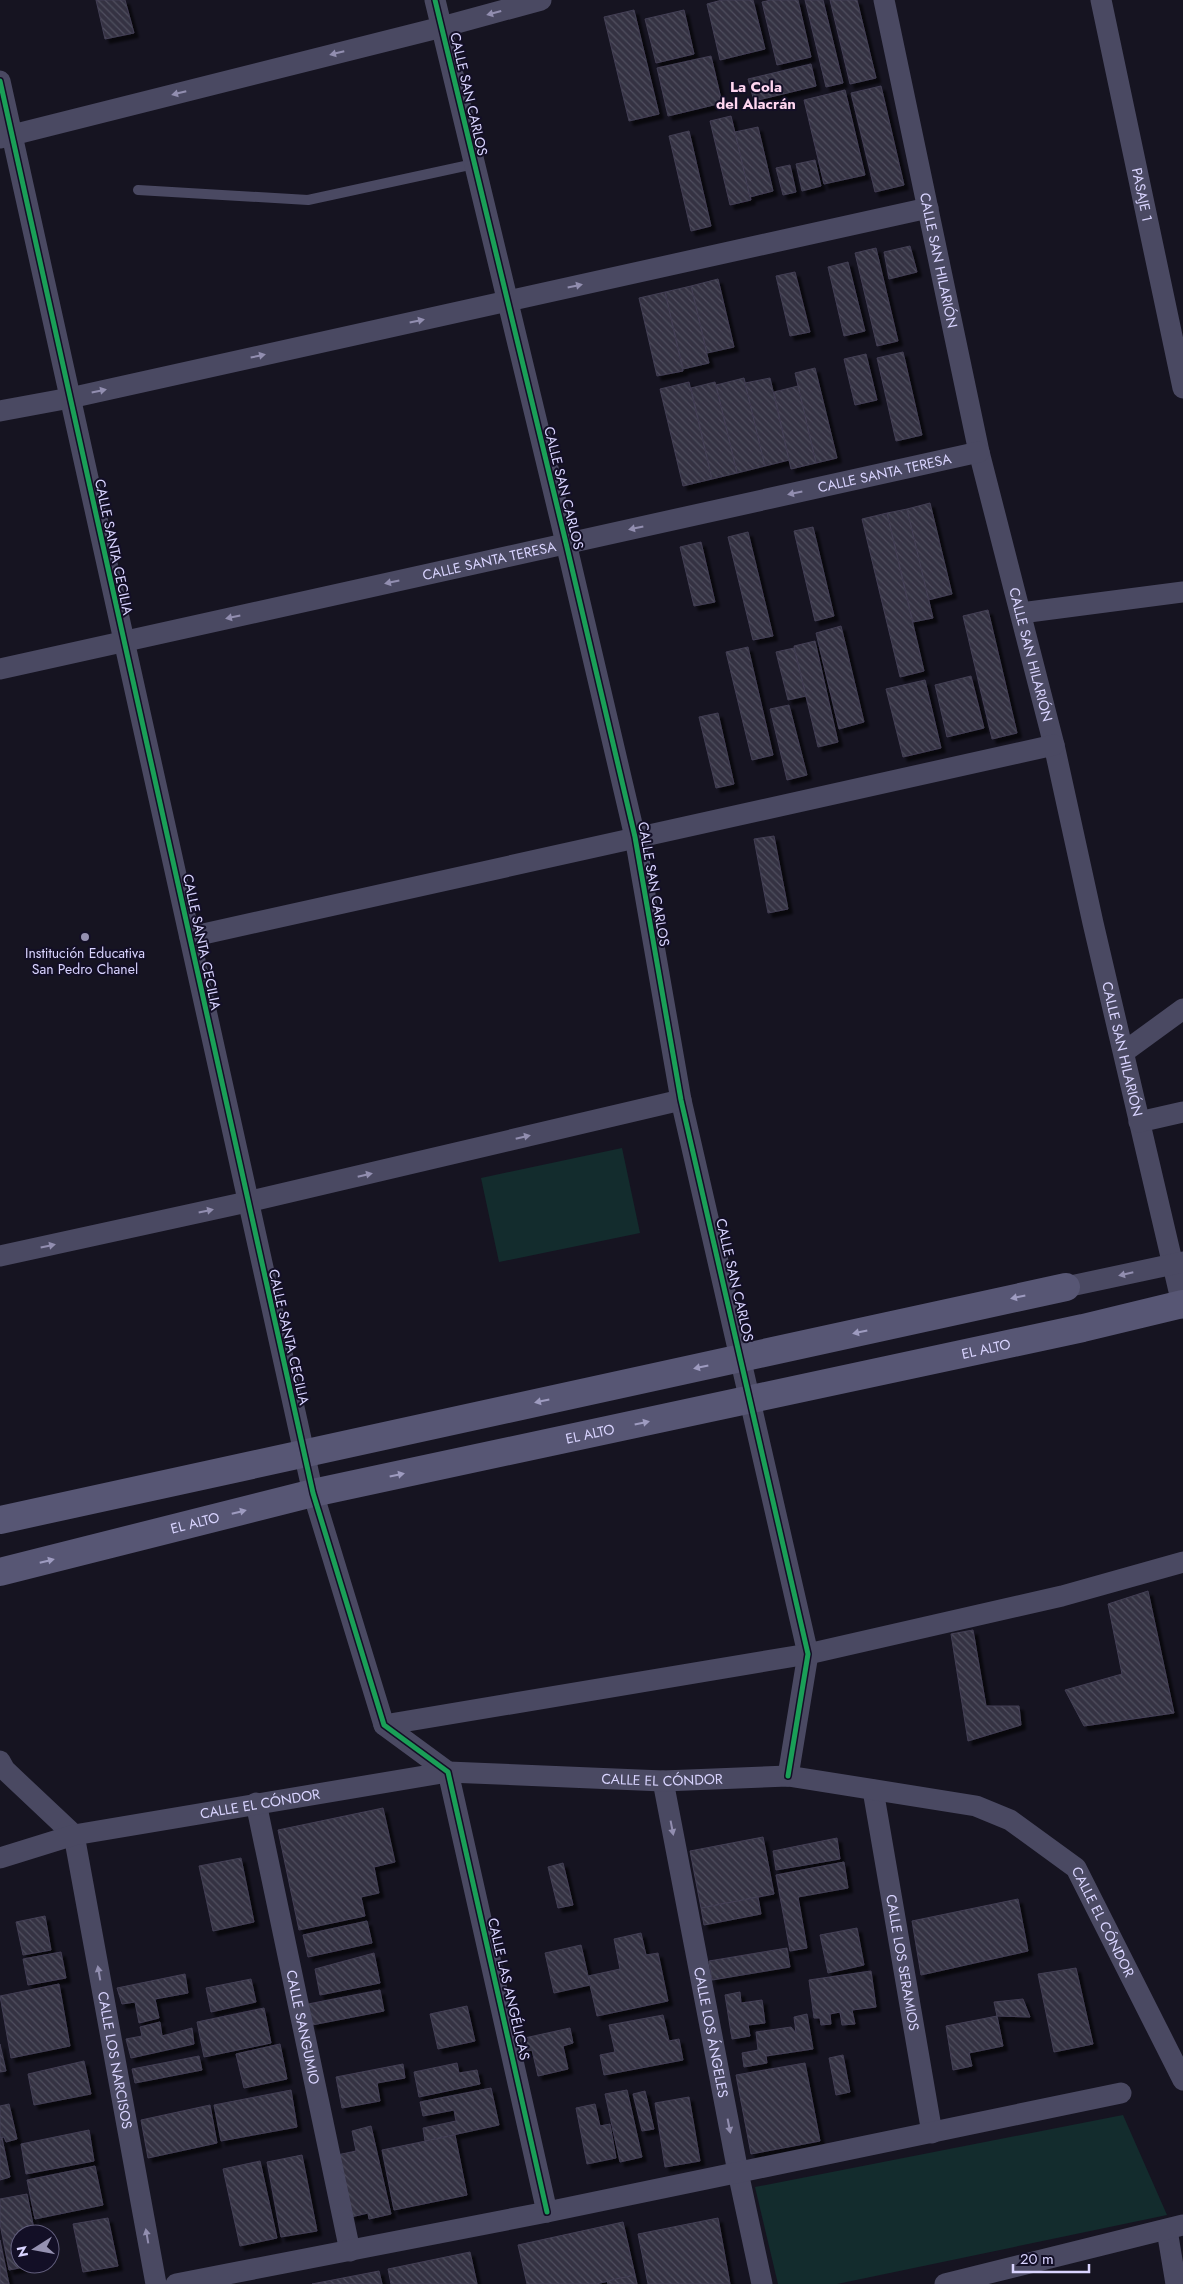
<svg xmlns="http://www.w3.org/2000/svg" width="1183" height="2284" font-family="Jost,sans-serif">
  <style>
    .park { fill: #132c2d }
    .building { fill: url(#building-back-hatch); stroke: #433f54; filter: url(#shadow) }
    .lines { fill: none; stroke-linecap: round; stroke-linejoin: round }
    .lane { stroke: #4a4962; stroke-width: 10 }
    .street { stroke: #4a4962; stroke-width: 21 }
    .secondary { stroke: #575674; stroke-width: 28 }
    .cycleway-casing { stroke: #130f26; stroke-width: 8 }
    .cycleway { stroke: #1a9f57; stroke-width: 5 }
    .oneway { fill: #928eb0 }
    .oneway2 { fill: #9e9bc0 }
    .poi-dot { fill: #9591b1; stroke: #130f26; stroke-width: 2 }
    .labels { text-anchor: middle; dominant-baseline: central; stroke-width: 4; stroke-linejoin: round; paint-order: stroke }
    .street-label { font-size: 14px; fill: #d9d4ff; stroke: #130f26 }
    .poi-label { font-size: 14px; fill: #d9d4ff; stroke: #130f26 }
    .neighbourhood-label { font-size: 15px; font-weight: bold; fill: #ffd6f0; stroke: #130f26 }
  </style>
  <defs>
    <pattern id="building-back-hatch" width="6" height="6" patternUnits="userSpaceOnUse" patternTransform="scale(1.25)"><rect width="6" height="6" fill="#343243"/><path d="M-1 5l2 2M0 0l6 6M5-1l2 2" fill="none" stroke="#514f5f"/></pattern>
    <filter id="shadow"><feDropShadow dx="4.5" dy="4.5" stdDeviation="1" flood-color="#0009"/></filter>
  </defs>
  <rect width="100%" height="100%" fill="#161421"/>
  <g class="park">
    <polygon points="622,1148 640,1233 499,1262 481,1178"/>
    <polygon points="1123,2115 1167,2215 837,2284 778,2284 755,2187"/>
  </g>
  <g class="building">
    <polygon points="96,0 125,0 134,33 105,39"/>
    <polygon points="722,0 753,0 765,49 720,60 707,4"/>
    <polygon points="771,0 798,0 811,57 777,65 762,2"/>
    <polygon points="805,0 823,0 843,83 826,87"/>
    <polygon points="830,0 857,0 876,78 850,84"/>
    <polygon points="634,10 659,114 629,121 604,17"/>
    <polygon points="684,10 694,54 656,63 645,19"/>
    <polygon points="711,56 722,103 668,116 657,68"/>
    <polygon points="811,64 816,86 754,101 748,79"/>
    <polygon points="881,86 904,185 875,192 851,93"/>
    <polygon points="845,90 865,175 824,184 804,100"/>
    <polygon points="731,116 751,200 730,205 710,121"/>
    <polygon points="758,127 773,191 750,197 735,132"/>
    <polygon points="689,131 711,226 691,231 669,136"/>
    <polygon points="815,160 821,186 802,191 796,164"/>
    <polygon points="790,165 796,192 783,195 776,168"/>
    <polygon points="910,246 917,272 889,279 884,252"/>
    <polygon points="876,248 898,341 877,346 855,253"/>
    <polygon points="848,262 865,331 844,336 828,267"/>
    <polygon points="795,272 810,332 790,336 776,276"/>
    <polygon points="718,279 734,347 707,353 691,286"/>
    <polygon points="691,286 709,363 683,369 665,292"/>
    <polygon points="665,292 683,371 657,376 639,298"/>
    <polygon points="903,352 922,435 896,441 877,358"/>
    <polygon points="866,354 877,400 855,405 844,359"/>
    <polygon points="815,368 837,458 816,463 795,373"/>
    <polygon points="744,378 765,466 737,473 716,385"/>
    <polygon points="770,378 789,460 765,466 745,383"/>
    <polygon points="689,382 712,479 683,486 660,389"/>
    <polygon points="715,382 737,473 712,479 691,388"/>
    <polygon points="798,386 816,463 791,469 774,392"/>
    <polygon points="930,503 952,594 928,600 907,509"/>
    <polygon points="907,509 933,618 913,622 887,513"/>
    <polygon points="887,513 924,671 900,677 862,519"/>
    <polygon points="813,527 834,616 815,621 794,531"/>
    <polygon points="748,532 773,636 753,640 728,537"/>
    <polygon points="701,542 715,602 694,606 680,547"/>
    <polygon points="988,610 1017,733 992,739 963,616"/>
    <polygon points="841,626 864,722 839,729 816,633"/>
    <polygon points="815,641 838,742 818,747 794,646"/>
    <polygon points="748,647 773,755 752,760 726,652"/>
    <polygon points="794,648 806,696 788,700 776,652"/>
    <polygon points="971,676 984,728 947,737 935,685"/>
    <polygon points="925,680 941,748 903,757 886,689"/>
    <polygon points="789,705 807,775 787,780 770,709"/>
    <polygon points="718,713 734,784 716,788 699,717"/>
    <polygon points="774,836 788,909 768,913 754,839"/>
    <polygon points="1148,1591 1174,1713 1084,1726 1065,1690 1122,1674 1108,1604"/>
    <polygon points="973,1630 986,1706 1019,1706 1021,1725 968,1741 951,1634"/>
    <polygon points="383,1808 395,1862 374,1867 379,1893 361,1897 365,1916 299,1930 278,1830"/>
    <polygon points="763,1837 774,1894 701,1908 690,1851"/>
    <polygon points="837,1838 840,1859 776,1870 773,1851"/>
    <polygon points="241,1858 254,1922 213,1931 199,1866"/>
    <polygon points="844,1862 848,1888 798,1897 807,1948 790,1951 776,1875"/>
    <polygon points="563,1863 573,1905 558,1908 548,1867"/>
    <polygon points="758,1897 761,1914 704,1925 701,1908"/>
    <polygon points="1018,1899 1028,1951 921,1975 912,1921"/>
    <polygon points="45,1916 51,1950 23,1955 16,1922"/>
    <polygon points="367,1921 372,1943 308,1957 303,1935"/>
    <polygon points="857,1928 864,1965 828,1973 820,1935"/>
    <polygon points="641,1933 646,1955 658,1953 668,2001 597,2016 588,1976 620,1969 614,1939"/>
    <polygon points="581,1945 590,1985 554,1993 545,1953"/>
    <polygon points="787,1948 790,1967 712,1980 709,1961"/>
    <polygon points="61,1952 66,1978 28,1985 23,1959"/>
    <polygon points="374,1953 380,1983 320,1995 315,1969"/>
    <polygon points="1076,1968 1093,2044 1054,2052 1038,1974"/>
    <polygon points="871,1971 876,2007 852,2010 855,2024 842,2025 840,2012 830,2014 831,2024 821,2025 820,2018 814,2018 809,1980"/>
    <polygon points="185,1974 188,1993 155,1999 159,2018 139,2023 135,2002 122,2004 117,1988"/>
    <polygon points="251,1979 256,2002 211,2012 206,1988"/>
    <polygon points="59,1984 70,2046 11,2058 0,1996"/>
    <polygon points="380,1990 384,2011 312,2025 308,2004"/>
    <polygon points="740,1992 741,2003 762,2000 765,2023 748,2025 750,2036 732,2039 725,1995"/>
    <polygon points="1023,1999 1030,2017 997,2016 994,2002"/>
    <polygon points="467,2006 475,2041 438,2049 430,2014"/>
    <polygon points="264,2008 271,2043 204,2057 197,2022"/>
    <polygon points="807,2014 813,2049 766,2056 767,2063 744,2067 742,2053 758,2050 756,2032 791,2027 796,2033 794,2017"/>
    <polygon points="663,2015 669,2041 679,2039 683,2060 604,2075 600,2055 615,2052 609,2025"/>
    <polygon points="997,2016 1003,2046 969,2053 972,2066 953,2070 946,2026"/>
    <polygon points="160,2022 162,2036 192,2028 194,2044 131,2058 126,2039 142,2036 140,2027"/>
    <polygon points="570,2028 573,2043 563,2046 568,2069 538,2076 532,2050 523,2052 520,2039"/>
    <polygon points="0,2044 6,2071 0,2072"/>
    <polygon points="280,2044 287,2079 244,2088 236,2054"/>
    <polygon points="843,2055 850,2092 836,2095 829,2058"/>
    <polygon points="199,2056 202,2070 135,2083 132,2069"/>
    <polygon points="84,2061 91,2094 34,2105 28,2074"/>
    <polygon points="457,2063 459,2073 477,2070 480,2084 419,2097 414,2072"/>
    <polygon points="805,2063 820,2141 751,2154 736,2075"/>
    <polygon points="403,2064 405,2078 377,2083 380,2101 342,2108 336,2077"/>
    <polygon points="491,2088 499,2125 425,2141 423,2128 456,2121 454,2110 423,2116 420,2102"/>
    <polygon points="291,2090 297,2127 221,2141 214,2105"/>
    <polygon points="627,2090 642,2157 620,2162 605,2094"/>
    <polygon points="645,2091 654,2129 642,2131 633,2094"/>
    <polygon points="689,2097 700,2161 665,2167 655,2103"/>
    <polygon points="9,2104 17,2139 6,2142 4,2137 0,2138 0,2106"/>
    <polygon points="595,2104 600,2126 610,2124 616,2158 587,2164 576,2108"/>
    <polygon points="210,2105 217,2143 148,2158 141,2120"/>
    <polygon points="371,2126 391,2214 369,2219 368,2213 351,2217 337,2155 356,2151 352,2131"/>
    <polygon points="89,2130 94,2161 26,2174 21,2144"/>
    <polygon points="455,2135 467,2195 394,2210 382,2150"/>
    <polygon points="2,2138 10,2177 0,2180 0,2139"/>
    <polygon points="302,2155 317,2231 281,2237 267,2162"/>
    <polygon points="260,2161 277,2238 240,2246 223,2169"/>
    <polygon points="95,2166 103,2205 35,2219 27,2180"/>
    <polygon points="27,2194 35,2234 20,2234 20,2264 40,2264 9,2270 0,2224 0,2199"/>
    <polygon points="108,2218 118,2266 83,2272 73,2224"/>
    <polygon points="718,2218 730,2284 648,2284 638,2234"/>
    <polygon points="623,2222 635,2275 596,2284 527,2284 518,2245"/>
    <polygon points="0,2240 9,2284 0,2284"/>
    <polygon points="470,2252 477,2284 391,2284 388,2269"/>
    <polygon points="379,2271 382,2284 312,2284"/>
    <polygon points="635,2275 637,2284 608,2284 607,2281"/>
  </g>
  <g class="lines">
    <polyline class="lane" points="138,190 308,200 474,164"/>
    <g class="street">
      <polyline points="435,0 566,543 635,837 681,1100 808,1654 788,1776"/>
      <path id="s1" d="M884,0L979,452L1054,745L1093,923L1183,1308"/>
      <path id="s2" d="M1101,0L1183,388"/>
      <polyline points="0,81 313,1493 384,1725 448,1772 547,2212"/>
      <polyline points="0,138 442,27 541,0"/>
      <polyline points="0,411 70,398 928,208"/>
      <polyline points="1021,613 1183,592"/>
      <path id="s3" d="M0,669L979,452"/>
      <polyline points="190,937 1054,745"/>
      <polyline points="1124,1052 1183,1009"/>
      <polyline points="1139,1122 1183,1112"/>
      <polyline points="0,1256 247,1202 681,1100"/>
      <polyline points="1066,1287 1183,1262"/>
      <polyline points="384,1725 808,1654 1062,1596 1183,1562"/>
      <path id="s4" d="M0,1761L5,1770L74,1835L156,2284"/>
      <path id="s5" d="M663,1781L738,2172L762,2284"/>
      <path id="s6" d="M873,1790L932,2133"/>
      <path id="s7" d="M256,1803L350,2251"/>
      <path id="s8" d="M0,1858L74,1835L448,1772L663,1781L788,1776L976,1806L1010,1820L1076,1868L1183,2080"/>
      <polyline points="1167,2230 1176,2284"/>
      <polyline points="176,2284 547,2212 1121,2093"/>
      <polyline points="945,2284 1183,2225"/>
    </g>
    <g class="secondary">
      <polyline points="0,1520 1066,1287"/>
      <path id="s9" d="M0,1572L313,1493L1083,1328L1182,1304"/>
    </g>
    <defs>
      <g id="cycleway">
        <polyline points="435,0 566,543 635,837 681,1100 808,1654 788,1776"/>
        <polyline points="0,81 313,1493 384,1725 448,1772 547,2212"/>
      </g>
    </defs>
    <use href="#cycleway" class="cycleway-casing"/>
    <use href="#cycleway" class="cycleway"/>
  </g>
  <defs><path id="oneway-solid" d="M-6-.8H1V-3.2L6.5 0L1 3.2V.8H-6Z" transform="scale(1.25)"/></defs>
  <g class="oneway">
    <use href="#oneway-solid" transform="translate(494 13) rotate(165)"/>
    <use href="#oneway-solid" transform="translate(337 53) rotate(166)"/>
    <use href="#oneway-solid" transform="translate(179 93) rotate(166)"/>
    <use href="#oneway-solid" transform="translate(575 286) rotate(-12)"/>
    <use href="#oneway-solid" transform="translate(417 321) rotate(-12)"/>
    <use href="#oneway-solid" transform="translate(258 356) rotate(-12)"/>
    <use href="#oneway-solid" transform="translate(99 391) rotate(-12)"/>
    <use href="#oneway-solid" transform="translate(795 493) rotate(168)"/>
    <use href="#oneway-solid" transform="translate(636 528) rotate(168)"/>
    <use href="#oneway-solid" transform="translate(392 582) rotate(168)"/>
    <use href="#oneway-solid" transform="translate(233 617) rotate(168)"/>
    <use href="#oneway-solid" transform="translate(523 1137) rotate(-13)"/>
    <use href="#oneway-solid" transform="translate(365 1175) rotate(-13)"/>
    <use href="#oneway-solid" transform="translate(206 1211) rotate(-12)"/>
    <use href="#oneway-solid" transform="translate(48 1246) rotate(-12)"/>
    <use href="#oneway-solid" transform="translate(1126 1274) rotate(167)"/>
    <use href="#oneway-solid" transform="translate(672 1828) rotate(79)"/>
    <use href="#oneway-solid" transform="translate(99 1973) rotate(-100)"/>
    <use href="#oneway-solid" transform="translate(729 2126) rotate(79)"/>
    <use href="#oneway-solid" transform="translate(147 2236) rotate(-100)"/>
  </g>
  <g class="oneway2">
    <use href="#oneway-solid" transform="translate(1018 1297) rotate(168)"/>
    <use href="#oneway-solid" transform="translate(860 1332) rotate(168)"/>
    <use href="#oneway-solid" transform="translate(701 1367) rotate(168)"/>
    <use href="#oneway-solid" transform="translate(542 1401) rotate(168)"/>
    <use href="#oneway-solid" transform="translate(642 1423) rotate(-12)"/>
    <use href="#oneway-solid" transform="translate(397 1475) rotate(-12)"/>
    <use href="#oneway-solid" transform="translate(239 1512) rotate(-14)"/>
    <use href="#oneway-solid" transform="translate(47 1561) rotate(-14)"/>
  </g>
  <circle class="poi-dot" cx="85" cy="937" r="5"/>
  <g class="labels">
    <g class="street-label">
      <text transform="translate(469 94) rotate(77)">CALLE SAN CARLOS</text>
      <text stroke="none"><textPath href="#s2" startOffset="199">PASAJE 1</textPath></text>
      <text stroke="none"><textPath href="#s1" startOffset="266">CALLE SAN HILARIÓN</textPath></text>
      <text stroke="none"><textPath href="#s3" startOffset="906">CALLE SANTA TERESA</textPath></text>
      <text transform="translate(564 488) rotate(76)">CALLE SAN CARLOS</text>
      <text transform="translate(114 547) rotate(78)">CALLE SANTA CECILIA</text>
      <text stroke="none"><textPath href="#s3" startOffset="501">CALLE SANTA TERESA</textPath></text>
      <text stroke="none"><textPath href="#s1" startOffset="671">CALLE SAN HILARIÓN</textPath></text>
      <text transform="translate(654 884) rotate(80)">CALLE SAN CARLOS</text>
      <text transform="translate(202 942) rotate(78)">CALLE SANTA CECILIA</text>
      <text stroke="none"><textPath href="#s1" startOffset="1076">CALLE SAN HILARIÓN</textPath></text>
      <text transform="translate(735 1280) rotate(77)">CALLE SAN CARLOS</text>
      <text transform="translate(289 1337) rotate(77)">CALLE SANTA CECILIA</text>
      <text stroke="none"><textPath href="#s9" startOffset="1011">EL ALTO</textPath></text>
      <text stroke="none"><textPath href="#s9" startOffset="606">EL ALTO</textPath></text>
      <text stroke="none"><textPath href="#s9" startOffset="201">EL ALTO</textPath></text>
      <text stroke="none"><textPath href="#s8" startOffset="671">CALLE EL CÓNDOR</textPath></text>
      <text stroke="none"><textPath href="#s8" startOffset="266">CALLE EL CÓNDOR</textPath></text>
      <text stroke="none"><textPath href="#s8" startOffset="1166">CALLE EL CÓNDOR</textPath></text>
      <text stroke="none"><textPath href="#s6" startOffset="175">CALLE LOS SERAMIOS</textPath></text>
      <text transform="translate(509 1989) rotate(77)">CALLE LAS ANGÉLICAS</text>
      <text stroke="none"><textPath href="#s7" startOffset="229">CALLE SANGUMIO</textPath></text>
      <text stroke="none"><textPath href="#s5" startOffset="256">CALLE LOS ÁNGELES</textPath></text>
      <text stroke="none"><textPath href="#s4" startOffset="334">CALLE LOS NARCISOS</textPath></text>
    </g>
    <g class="poi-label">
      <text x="85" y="953">Institución Educativa<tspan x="85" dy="16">San Pedro Chanel</tspan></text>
    </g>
    <g class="neighbourhood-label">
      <text x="756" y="87">La Cola<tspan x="756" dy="17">del Alacrán</tspan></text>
    </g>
  </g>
  <g transform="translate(35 2249) rotate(259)"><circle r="24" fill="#130f26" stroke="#625e7d"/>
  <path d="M0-4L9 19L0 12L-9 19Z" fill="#9591b1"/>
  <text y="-8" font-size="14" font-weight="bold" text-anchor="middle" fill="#d9d4ff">N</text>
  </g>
  <path d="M1013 2264v8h76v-8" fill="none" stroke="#d9d4ff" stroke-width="2.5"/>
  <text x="1020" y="2264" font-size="15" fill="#d9d4ff" stroke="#130f26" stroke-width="4" paint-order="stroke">20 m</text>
</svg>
